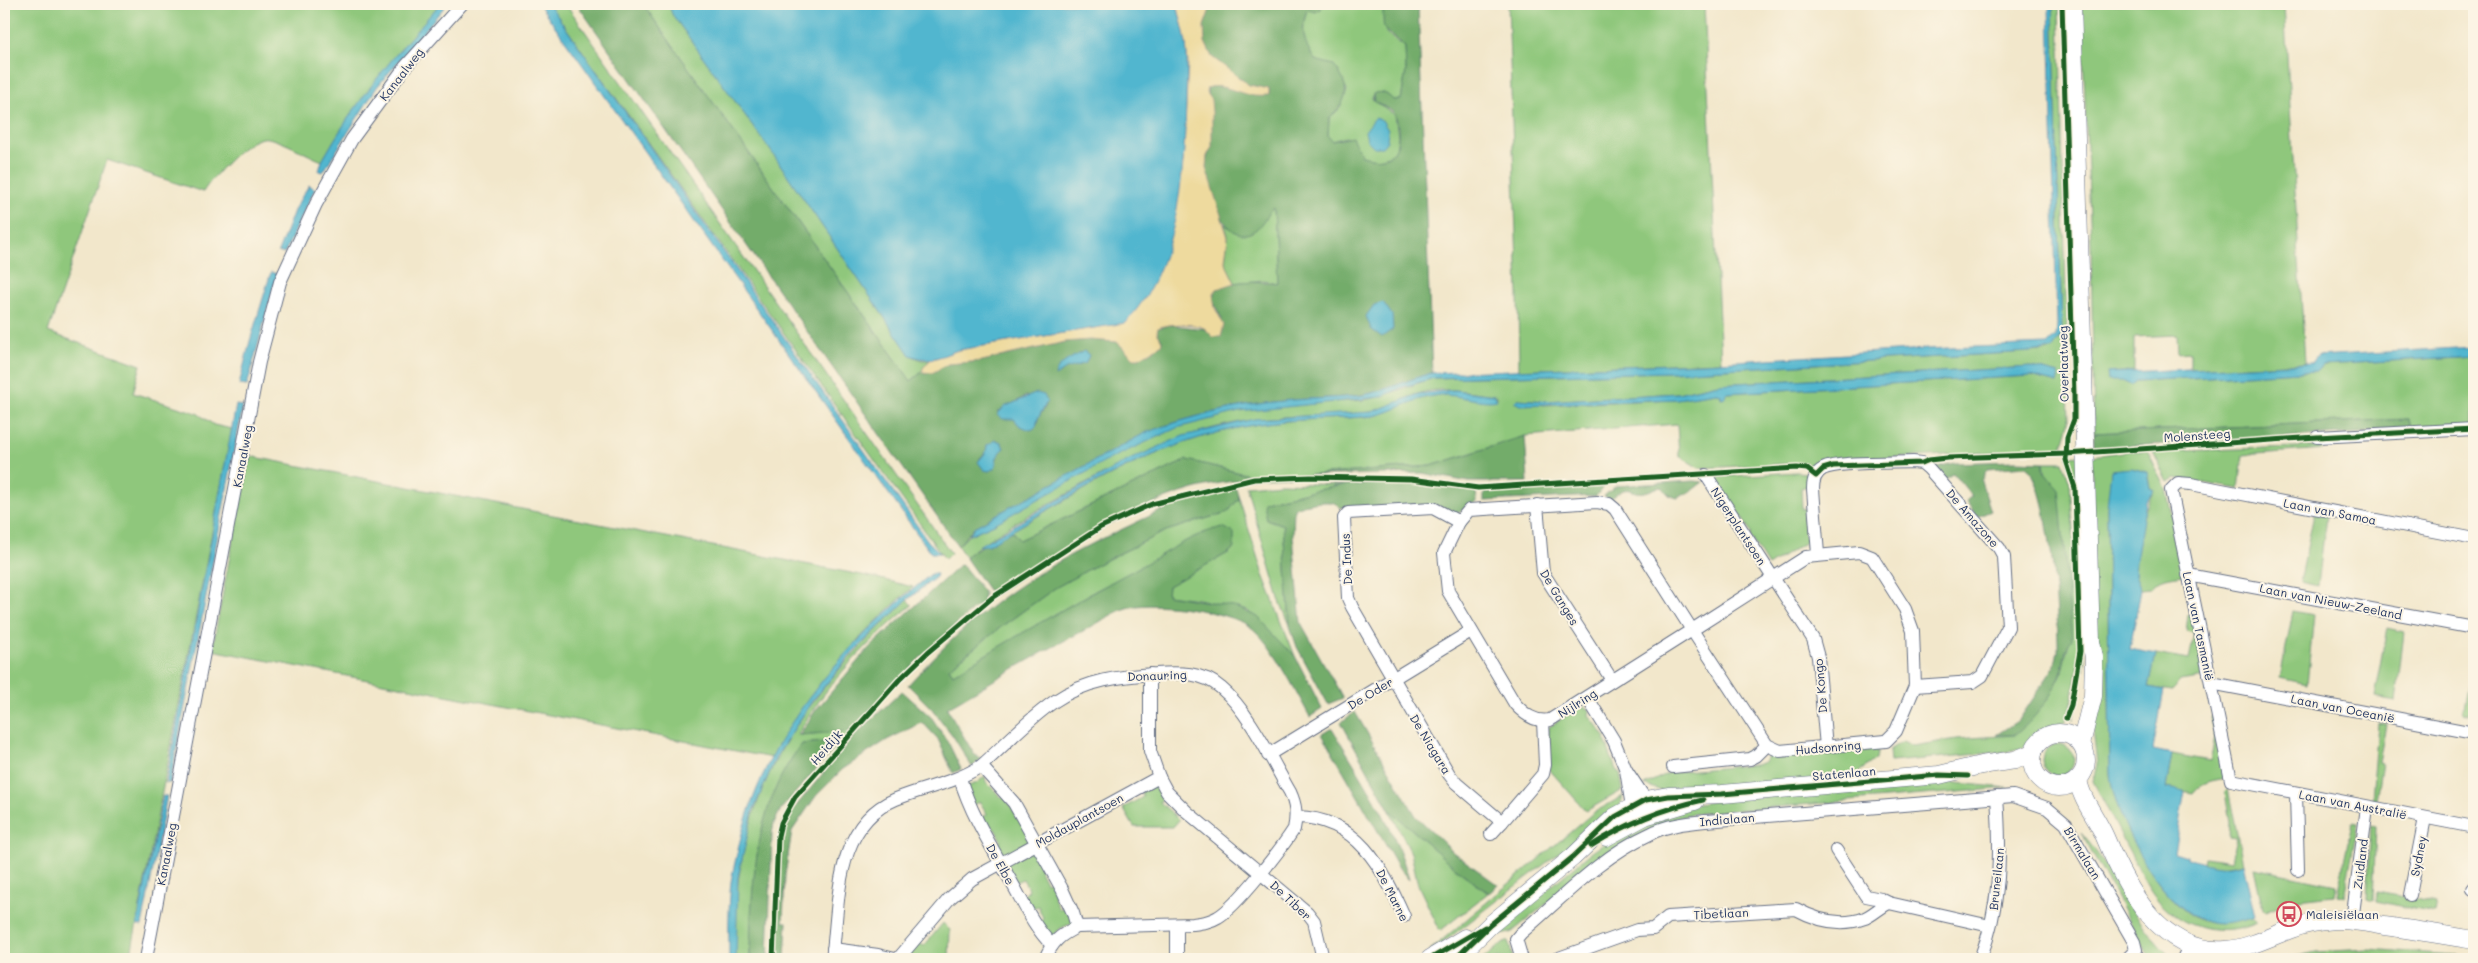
<svg xmlns="http://www.w3.org/2000/svg" width="2478" height="963" font-family="Mali,sans-serif">
  <style>
    .green { fill: #8fc77b; stroke: #557b6c; fill-rule: evenodd }
    .forest { fill: #73ac6b; stroke: #476e64; fill-rule: evenodd }
    .sand { fill: #eeda9e; stroke: #84847e }
    .water { fill: #51b6cf; stroke: #367296 }
    .lines { fill: none; stroke-linecap: round; stroke-linejoin: round }
    .street-casing { stroke: #666f84; stroke-width: 14 }
    .secondary-casing { stroke: #666f84; stroke-width: 19 }
    .street { stroke: #fff; stroke-width: 12 }
    .secondary { stroke: #fff; stroke-width: 18 }
    .cycleway-casing { stroke: #fcf5e5; stroke-width: 8 }
    .cycleway { stroke: #1b5e20; stroke-width: 5 }
    .labels { text-anchor: middle; dominant-baseline: central; stroke-width: 4; stroke-linejoin: round; paint-order: stroke }
    .street-label { font-size: 12px; fill: #1b2f5e; stroke: #fcf5e5 }
    .poi-label { font-size: 12px; fill: #1b2f5e; stroke: #fcf5e5; text-anchor: start }
  </style>
  <rect width="100%" height="100%" fill="#fcf5e5"/>
  <filter id="ink" filterUnits="userSpaceOnUse"><feTurbulence type="fractalNoise" baseFrequency=".02" numOctaves="2"/><feDisplacementMap in="SourceGraphic" scale="10" xChannelSelector="R" yChannelSelector="G"/><feConvolveMatrix kernelMatrix="1 2 1 2 8 2 1 2 1" color-interpolation-filters="sRGB"/></filter>
  <filter id="wash" filterUnits="userSpaceOnUse"><feTurbulence type="fractalNoise" baseFrequency=".0096" numOctaves="4" result="noise"/><feDisplacementMap in="SourceGraphic" scale="20" xChannelSelector="R" yChannelSelector="G"/><feGaussianBlur stdDeviation="1.12" result="paint"/><feColorMatrix in="noise" values="0 0 0 0 0 0 0 0 0 0 0 0 0 0 0 0 0 1.4 0 .05"/><feComposite in="paint" operator="in"/></filter>
  <g filter="url(#wash)">
    <rect width="100%" height="100%" fill="#f2e7cb"/>
    <g class="green">
      <path d="M4,4H440C396,53 354,103 322,161C307,155 284,141 268,138C249,134 213,176 203,192L107,160L48,332L141,365L133,393L197,413L214,425L232,429L130,959H4Z"/>
      <polygon points="549,4 566,4 951,553 945,559"/>
      <polygon points="643,4 669,4 672,14 771,151 910,355 922,360 930,360 923,368 922,372 911,381"/>
      <path d="M1321,4H1383L1386,33L1405,47L1406,71L1401,100H1393C1388,94 1381,90 1373,94L1372,99L1395,115L1398,136L1396,149C1386,161 1375,160 1362,156L1354,141L1346,137L1331,141L1328,136L1329,119L1340,108L1347,91L1338,70C1331,66 1321,64 1315,60C1301,49 1302,24 1307,10L1321,9Z"/>
      <polygon points="1508,4 1704,4 1721,362 1519,370 1518,293"/>
      <path d="M2053,4H2059L2069,423L2062,448L1828,462L1813,470L1805,463L1699,468L1679,456L1677,424L1525,436L1431,466L1300,476L1257,477L1187,460L1019,540L1012,531C1090,486 1162,440 1253,425C1292,418 1334,420 1374,416C1390,412 1404,401 1420,398C1445,392 1472,396 1498,397L1495,395C1470,392 1445,386 1420,393C1403,398 1388,410 1371,412C1332,418 1292,414 1254,420C1183,429 1123,463 1062,497C1029,515 994,533 965,557L958,546L969,535L994,524C1053,490 1112,452 1176,428C1234,406 1302,404 1364,400C1388,396 1410,385 1434,378L1671,372L2046,351L2059,340L2062,333ZM2032,367L2059,374L2057,383L2031,376L1726,393L1725,397L1721,398V394L1716,393L1676,399L1544,405L1518,399L1546,401L1678,393L1718,384Z"/>
      <polygon points="2081,4 2284,4 2305,363 2190,369 2190,352 2178,353 2177,335 2134,337 2134,371 2107,373 2131,385 2136,381 2317,371 2322,365 2474,356 2474,426 2411,430 2409,419 2094,433 2091,243"/>
      <path d="M1274,207L1277,283L1263,280L1235,283L1225,262L1228,237L1224,223C1253,246 1254,226 1274,207Z"/>
      <polygon points="2324,446 2323,449 2243,455 2239,489 2176,478 2168,482 2153,452"/>
      <path d="M2129,451H2147L2166,488L2184,575C2171,577 2159,577 2151,588L2141,589C2139,584 2136,579 2135,574C2133,551 2143,510 2154,490L2150,488L2148,476L2140,470L2133,469L2107,508L2110,774C2115,818 2159,905 2203,921C2219,927 2237,921 2253,918L2257,923C2222,939 2181,929 2157,899C2144,883 2136,863 2126,845C2115,824 2104,802 2093,781L2097,764L2093,729L2092,456Z"/>
      <polygon points="2081,455 2085,659 2073,720 2071,716 2080,674 2083,643 2079,490 2069,466 2068,456"/>
      <path d="M249,456L872,577L913,587C857,637 807,691 772,758L212,650Z"/>
      <polygon points="2044,462 2063,462 2070,483 2081,646 2071,709 2065,722 2038,731 2022,748 2013,751 1890,762 1889,750 1903,741 1913,746 1956,739 2015,735 2041,706 2054,688 2061,675 2069,642"/>
      <polygon points="1797,472 1807,473 1809,479 1808,486 1801,488 1802,509 1810,509 1810,514 1803,516 1805,537 1809,540 1768,566 1750,537 1751,532 1737,510 1732,510 1715,480 1716,477"/>
      <polygon points="1281,483 1342,485 1265,501 1266,519 1283,525 1290,625 1279,599 1246,486"/>
      <polygon points="1239,498 1263,575 1295,656 1248,611 1198,599 1167,595 1168,586 1230,552 1234,547 1213,529 1095,591 953,674 949,668 1005,624 1055,588 1100,563 1166,531 1228,512"/>
      <polygon points="2314,514 2326,516 2318,586 2300,582"/>
      <path d="M907,600L912,605C868,642 825,684 798,735L850,731L842,740L802,744C755,806 751,885 750,959H736C736,932 734,903 739,876C758,753 821,683 907,600Z"/>
      <polygon points="2293,611 2314,615 2307,684 2280,678"/>
      <polygon points="2188,615 2192,615 2205,677 2180,681 2172,691 2149,687 2156,654 2189,660 2194,633 2186,631"/>
      <polygon points="2387,628 2404,632 2396,701 2374,697"/>
      <polygon points="2474,664 2474,715 2464,713"/>
      <polygon points="1581,706 1590,710 1589,715 1606,738 1605,740 1616,770 1620,773 1623,790 1586,811 1548,768 1549,727"/>
      <path d="M2213,716L2226,778C2212,781 2202,781 2193,793L2166,788L2172,754L2210,761L2215,738L2211,717Z"/>
      <polygon points="2378,723 2386,724 2379,762 2382,763 2376,800 2372,799"/>
      <circle cx="2058" cy="760" r="16"/>
      <polygon points="1878,748 1876,759 1860,771 1855,777 1662,791 1644,785 1671,772 1755,765 1765,762 1769,754 1777,757"/>
      <polygon points="985,776 986,782 1001,797 1005,797 1032,840 1003,858 995,845 1001,841 995,829 987,831 980,819 987,814 980,802 973,805 966,787 977,783"/>
      <path d="M1947,782L2008,788L1690,814C1620,837 1567,887 1511,933L1493,936L1588,855L1618,834L1683,807L1725,799Z"/>
      <polygon points="1156,785 1164,795 1160,802 1179,820 1173,827 1134,827 1123,808 1143,797 1141,791"/>
      <polygon points="2228,789 2243,863 2222,867 2204,864 2205,857 2231,861 2236,838 2229,837 2230,823 2225,792"/>
      <polygon points="1623,796 1620,806 1445,941 1429,951 1593,813"/>
      <polygon points="1389,809 1455,868 1488,893 1440,931 1418,885 1411,853"/>
      <polygon points="2352,822 2358,823 2344,896 2337,895"/>
      <polygon points="2371,825 2376,826 2373,900 2367,898"/>
      <path d="M2081,833C2116,871 2133,926 2174,959H2153L2149,956Z"/>
      <polygon points="1034,848 1046,865 1040,870 1046,882 1053,879 1060,892 1054,897 1059,909 1067,906 1073,923 1061,928 1050,938 1038,923 1043,918 1038,906 1030,909 1023,896 1029,890 1023,879 1015,882 1007,863"/>
      <polygon points="2254,868 2336,885 2334,895 2298,899 2265,912 2263,910"/>
      <polygon points="2377,892 2436,903 2434,913 2376,901"/>
      <polygon points="943,923 950,930 949,959 909,959 908,954 919,943 924,946"/>
      <polygon points="1508,941 1513,959 1483,959 1504,942"/>
      <polygon points="2368,949 2453,955 2474,959 2285,959 2316,952"/>
    </g>
    <g class="forest">
      <path d="M577,4H643L911,381L922,372L926,374L948,364L982,361L1065,342L1090,340L1117,342L1131,355L1139,358L1161,345L1162,340L1157,332L1158,328L1170,325L1205,329L1213,337L1222,319L1212,299L1217,289C1236,279 1257,281 1277,283L1274,208C1265,215 1261,229 1250,233C1223,243 1206,185 1206,166C1206,158 1208,154 1212,147L1207,88C1222,82 1250,97 1269,96V89L1249,85L1212,57L1205,42L1204,26L1210,9L1208,4H1321V9L1316,12L1307,10C1300,29 1304,44 1315,60L1334,65C1351,88 1349,99 1329,119L1328,136L1332,141L1352,137L1362,156C1386,163 1401,156 1398,128C1397,123 1397,117 1394,113C1388,107 1381,106 1374,102L1373,94C1381,90 1388,94 1393,100H1401L1406,71L1405,47C1383,24 1383,42 1383,4H1418L1432,373C1408,379 1386,391 1362,395C1336,399 1309,398 1282,401C1235,406 1190,416 1145,433L974,527L958,546ZM1026,396L1046,406L1038,418L1037,424L1020,426L1014,419L998,412ZM996,440L1001,442L1004,448L997,457L996,465L979,459L986,452L987,445Z"/>
      <polygon points="2409,419 2411,430 2094,448 2094,433"/>
      <polygon points="1525,436 1528,482 1469,482 1422,473 1300,476 1431,466"/>
      <path d="M1187,460L1257,477C1236,481 1215,483 1194,489C1127,508 1053,554 996,594L988,590L965,557C979,545 996,541 1012,531L1019,540Z"/>
      <path d="M2015,461L2044,462V471L2059,489L2072,639C2063,649 2065,665 2060,676C2052,697 2033,721 2015,735H1996L2019,720L2054,667L2058,652C2059,621 2050,484 2026,466L1987,469L1981,481L1991,511L1977,517L1966,501L1972,496L1953,473L1946,479L1936,467L1954,463Z"/>
      <path d="M1694,481L1703,482L1690,492L1677,498L1669,495L1662,487C1655,487 1651,491 1645,492C1629,495 1630,481 1610,499L1604,496L1616,486Z"/>
      <path d="M1415,482L1476,491L1477,502L1459,511L1456,517L1437,505L1348,511V506L1341,508C1338,506 1337,504 1334,503C1327,500 1299,504 1294,509L1293,537L1301,623L1343,698L1328,704L1297,647L1290,626L1283,525L1266,519L1263,504L1265,501L1342,485Z"/>
      <polygon points="1604,486 1596,496 1484,501 1484,492"/>
      <path d="M1236,488L1239,498L1228,512L1166,531L1100,563L1055,588L1005,624L949,668L953,674C1015,637 1078,600 1141,566C1167,552 1194,533 1223,527L1234,533V547L1230,552L1168,586L1167,595L1233,606L1258,617L1295,656L1322,709L1310,717C1297,694 1271,640 1249,626C1225,611 1158,601 1130,607C1117,610 1102,621 1089,628C1041,652 994,680 947,708L974,754L979,758H983L972,767L953,736L932,709L908,685C929,662 951,639 976,619C1021,580 1075,551 1129,526C1163,509 1198,494 1236,488Z"/>
      <polygon points="960,565 963,566 984,592 983,603 973,609 918,660 850,731 800,735 815,711 869,648"/>
      <polygon points="902,691 932,718 949,744 961,769 953,773 938,739 924,724 921,723 887,740 843,769 816,796 792,831 785,875 783,922 787,922 785,959 775,959 782,823 854,736"/>
      <polygon points="1355,712 1416,816 1454,853 1498,885 1489,893 1455,868 1389,809 1341,722"/>
      <path d="M1332,728C1361,777 1395,825 1409,880L1399,868L1322,734Z"/>
      <path d="M842,740L781,809L774,823L772,834L768,959H750C751,887 754,803 802,744Z"/>
    </g>
    <path class="sand" d="M1177,4H1208L1210,9L1204,26L1205,42L1212,57L1249,85L1269,89V96C1263,96 1256,97 1249,95C1236,92 1220,83 1207,88L1206,93L1211,100L1212,112V147L1207,156L1206,168L1228,237L1225,262L1235,283L1217,289L1213,294L1215,308L1224,325L1221,337H1213C1210,334 1207,330 1204,328C1193,323 1168,323 1158,328L1157,332L1162,341L1161,345L1139,358H1134L1117,342L1090,340L1065,342L982,361L948,364L932,373L922,372L923,368L930,360L958,350L1124,323L1183,163L1188,63L1185,37Z"/>
    <g class="water">
      <path d="M440,4H447L377,87L323,172L319,171L322,161C354,103 396,53 440,4Z"/>
      <polygon points="539,4 549,4 928,541 940,553 931,553"/>
      <path d="M669,4H1177C1179,15 1183,26 1185,37C1189,58 1186,80 1186,101C1184,175 1179,267 1125,323L958,350C939,357 930,363 910,355L771,151L672,14Z"/>
      <path d="M2049,4H2053L2062,333L2053,349L2029,352L1671,372L1434,378L1403,387L1381,397L1239,412L1177,428L1114,457L994,524L969,535L974,527L1145,433C1190,416 1235,406 1282,401C1309,398 1336,399 1363,395C1386,391 1408,379 1432,373L1704,363L1926,349L2047,344L2056,336L2057,325Z"/>
      <polygon points="1375,118 1382,120 1388,130 1387,141 1382,147 1374,147 1367,140 1365,131"/>
      <polygon points="309,185 315,189 284,254 278,252 295,208"/>
      <polygon points="271,272 277,274 247,386 239,385 250,341"/>
      <polygon points="1383,302 1392,315 1393,329 1382,337 1371,329 1366,316 1374,305"/>
      <polygon points="2474,347 2474,356 2322,365 2317,371 2136,381 2131,385 2122,381 2108,381 2107,373 2312,363 2317,356"/>
      <path d="M1084,351L1089,355L1086,363L1066,369L1055,376C1056,364 1074,357 1084,351Z"/>
      <polygon points="2032,367 2059,374 2057,383 2031,376 1726,393 1725,397 1721,398 1721,394 1716,393 1677,399 1520,405 1514,402 1517,399 1546,401 1678,393 1718,384"/>
      <path d="M1454,390L1495,395L1497,400C1483,404 1456,394 1440,395C1415,397 1397,411 1374,416C1334,420 1292,418 1253,425C1153,442 1074,495 988,545L978,546L1129,460L1183,436L1254,419L1372,412L1418,394Z"/>
      <polygon points="1037,393 1044,395 1047,402 1038,418 1036,427 1031,430 1020,426 1014,419 1003,419 997,415 1004,407"/>
      <polygon points="236,405 243,406 170,783 166,783"/>
      <polygon points="996,440 1001,442 1004,448 997,457 995,468 989,471 984,470 978,462 986,452 987,445"/>
      <path d="M2131,468L2147,472L2150,488L2154,490L2146,502L2136,560L2135,575L2141,589L2130,649L2156,654L2149,687L2164,690L2153,750L2172,754L2166,788L2185,791L2174,852L2187,856V859C2208,862 2219,871 2243,863L2255,917L2253,918C2240,921 2224,926 2211,923C2162,912 2115,820 2110,774L2107,507L2111,470Z"/>
      <path d="M931,574H937L936,577L907,600L853,652L812,701L776,757L753,811L738,877L736,959H729C729,938 728,916 730,895C730,881 734,867 737,854C762,734 840,650 931,574Z"/>
      <polygon points="163,796 167,796 142,926 137,925"/>
    </g>
  </g>
  <g filter="url(#ink)">
    <g class="lines">
      <defs>
        <g id="street">
          <polyline points="2317,437 2474,429"/>
          <polyline points="1706,475 1813,639 1818,657 1826,747"/>
          <path d="M1597,502L1609,504L1615,509L1692,630L1550,720C1535,723 1524,714 1515,704L1448,591L1444,553L1459,522L1469,510Z"/>
          <polyline points="1537,505 1543,573 1612,680"/>
          <polyline points="1459,522 1433,508 1348,513 1344,518 1348,598 1352,607 1449,774 1456,783 1502,822 1543,774 1545,765 1543,721"/>
          <polyline points="2474,539 2191,484 2178,483 2171,490 2231,780 2474,827"/>
          <polygon points="1859,552 1872,557 1905,609 1913,631 1915,686 1896,731 1886,741 1780,751 1767,745 1692,630 1806,557"/>
          <path d="M1818,554L1813,489C1813,481 1815,473 1823,469C1837,461 1895,463 1913,462L1922,463L1929,469L1999,548L2004,557L2008,627L1982,676L1973,682L1915,686"/>
          <polyline points="2188,575 2474,628"/>
          <polyline points="2211,683 2474,733"/>
          <polyline points="1587,697 1614,741 1626,770 1632,807 1639,812"/>
          <polyline points="1268,755 1471,631"/>
          <polyline points="981,766 1014,803 1062,889 1073,913 1077,927"/>
          <polyline points="1673,767 1750,759 1756,756 1767,745"/>
          <polyline points="1626,770 1646,800 1645,809"/>
          <polyline points="1159,777 1167,792 1186,811 1307,912 1314,921 1323,959"/>
          <path d="M960,778C971,815 993,849 1012,883C1024,904 1034,927 1051,944"/>
          <polyline points="2296,793 2298,870"/>
          <path d="M1297,817C1357,818 1382,867 1404,916"/>
          <polyline points="1491,834 1502,822"/>
          <polyline points="1836,850 1866,896 1881,899 1889,903 1990,926"/>
          <polyline points="2473,889 2474,888"/>
          <polyline points="2410,895 2425,818"/>
          <polyline points="2352,921 2367,807"/>
          <polyline points="833,949 878,955 895,959"/>
          <polyline points="146,959 259,362 280,282 316,204 352,139 405,67 462,4"/>
          <path d="M832,959C840,903 833,825 896,799C925,787 955,783 981,766C1005,745 1028,719 1055,701C1086,680 1121,676 1156,674C1179,672 1203,672 1221,688C1248,710 1272,761 1290,792C1296,805 1297,815 1294,829C1281,849 1237,906 1218,917C1210,922 1202,923 1193,924L1077,927C1060,935 1052,942 1045,959"/>
          <polyline points="898,959 949,899 972,879 1159,777 1150,751 1150,674"/>
          <polyline points="1177,959 1177,925"/>
          <path d="M1522,959L1516,939L1521,933C1561,899 1601,856 1650,834C1667,825 1687,823 1706,821L2013,796L2047,808L2066,824L2134,942L2136,950L2127,959"/>
          <path d="M1556,959L1637,930L1653,929L1668,917L1796,909C1818,921 1841,927 1865,918C1874,914 1880,907 1889,903"/>
          <path d="M1980,959C2001,906 2001,853 1997,797"/>
          <polyline points="2183,959 2189,946"/>
        </g>
        <g id="secondary">
          <polyline points="2072,4 2091,642 2094,657 2093,696 2081,744"/>
          <circle cx="2059" cy="760" r="27"/>
          <path d="M2078,779C2081,800 2097,818 2105,837C2126,888 2161,955 2226,950C2249,948 2270,937 2291,929C2304,924 2321,921 2335,920C2351,919 2368,923 2384,926C2414,930 2444,935 2474,940"/>
          <polyline points="1606,837 1645,816 1695,801"/>
          <polyline points="1430,959 1465,938"/>
          <polyline points="1455,959 1490,925 1573,857 1615,817 1646,800 1668,796 1722,794 1939,775 1981,765 2015,760 2033,753"/>
        </g>
      </defs>
      <use href="#street" class="street-casing"/>
      <use href="#secondary" class="secondary-casing"/>
      <use href="#street" class="street"/>
      <use href="#secondary" class="secondary"/>
      <defs>
        <g id="cycleway">
          <polyline points="2062,4 2074,395 2074,419 2067,438 2066,460 2075,488 2080,651 2071,705 2066,718"/>
          <path d="M1591,846C1627,823 1661,809 1703,800"/>
          <polyline points="773,959 778,836 781,823 795,797 899,680 928,652 993,597 1101,527 1152,504 1254,479 1311,477 1411,479 1478,488 1797,468 1807,469 1816,476 1823,469 1833,466 1922,463 1929,460 1947,458 2066,454 2317,437 2474,429"/>
          <polyline points="1430,959 1485,927"/>
          <polyline points="1455,959 1490,925 1573,857 1615,817 1646,800 1668,796 1722,794 1939,775 1968,776"/>
        </g>
      </defs>
      <use href="#cycleway" class="cycleway-casing"/>
      <use href="#cycleway" class="cycleway"/>
    </g>
  </g>
  <defs>
    <symbol id="bus-ring" viewBox="-11 -11 22 22"><circle r="9.5" fill="#fcf5e5" stroke="#d1495b" stroke-width="1.5"/><path d="M-5-6H5V4H4V6H2V4H-2V6H-4V4H-5ZM-3.5-4V0h7V-4ZM-3.5 1.2v1.5H-2V1.2ZM2 1.2v1.5H3.5V1.2Z" fill="#d1495b"/></symbol>
  </defs>
  <g fill-rule="evenodd">
    <use href="#bus-ring" x="2275" y="900" width="28" height="28"/>
  </g>
  <g class="labels">
    <g class="street-label">
      <text transform="translate(401 74) rotate(-52)">Kanaalweg</text>
      <text transform="translate(2063 364) rotate(-91)">Overlaatweg</text>
      <text transform="translate(2197 435) rotate(-4)">Molensteeg</text>
      <text transform="translate(242 456) rotate(-79)">Kanaalweg</text>
      <text transform="translate(2330 511) rotate(11)">Laan van Samoa</text>
      <text transform="translate(1973 518) rotate(49)">De Amazone</text>
      <text transform="translate(1739 526) rotate(57)">Nigerplantsoen</text>
      <text transform="translate(1346 559) rotate(-93)">De Indus</text>
      <text transform="translate(1560 597) rotate(59)">De Ganges</text>
      <text transform="translate(2331 601) rotate(11)">Laan van Nieuw-Zeeland</text>
      <text transform="translate(2199 626) rotate(78)">Laan van Tasmanië</text>
      <text transform="translate(1157 675) rotate(-2)">Donauring</text>
      <text transform="translate(1820 686) rotate(-95)">De Kongo</text>
      <text transform="translate(1370 693) rotate(-31)">De Oder</text>
      <text transform="translate(1577 703) rotate(-32)">Nijlring</text>
      <text transform="translate(2343 708) rotate(11)">Laan van Oceanië</text>
      <text transform="translate(1431 744) rotate(59)">De Niagara</text>
      <text transform="translate(826 747) rotate(-49)">Heidijk</text>
      <text transform="translate(1828 747) rotate(-5)">Hudsonring</text>
      <text transform="translate(1844 773) rotate(-5)">Statenlaan</text>
      <text transform="translate(2353 804) rotate(11)">Laan van Australië</text>
      <text transform="translate(1727 819) rotate(-5)">Indialaan</text>
      <text transform="translate(1079 820) rotate(-29)">Moldauplantsoen</text>
      <text transform="translate(2083 853) rotate(59)">Birmalaan</text>
      <text transform="translate(166 854) rotate(-79)">Kanaalweg</text>
      <text transform="translate(2418 856) rotate(-79)">Sydney</text>
      <text transform="translate(1001 864) rotate(61)">De Elbe</text>
      <text transform="translate(2360 864) rotate(-83)">Zuidland</text>
      <text transform="translate(1996 879) rotate(-84)">Bruneilaan</text>
      <text transform="translate(1393 895) rotate(63)">De Marne</text>
      <text transform="translate(1291 900) rotate(43)">De Tiber</text>
      <text transform="translate(1721 913) rotate(-3)">Tibetlaan</text>
    </g>
    <g class="poi-label">
      <text x="2306" y="914">Maleisiëlaan</text>
    </g>
  </g>
  <rect width="2478" height="963" fill="none" stroke="#fcf5e5" stroke-width="20"/>
</svg>
